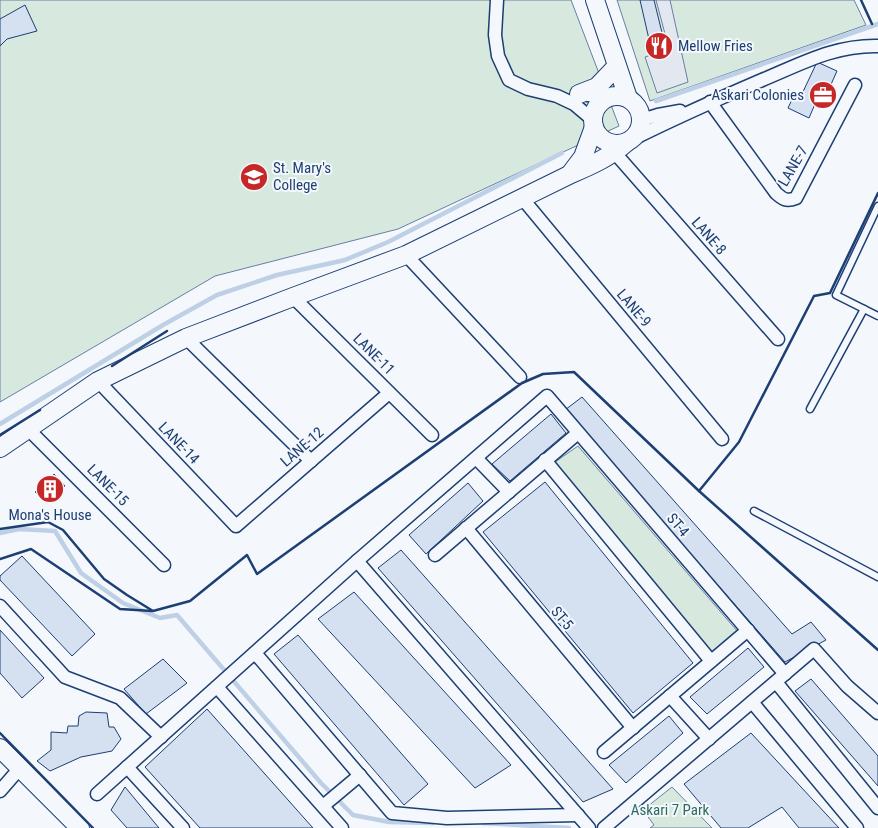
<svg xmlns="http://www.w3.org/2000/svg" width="878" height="828" font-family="'Roboto Condensed',sans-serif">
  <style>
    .green { fill: #d7e8df; stroke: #687fa3 }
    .parking { fill: #e3e8f0; stroke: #687fa3 }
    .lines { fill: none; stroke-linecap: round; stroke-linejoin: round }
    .stream { stroke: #bed0e5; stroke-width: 4.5 }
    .building { fill: #d5e0f0; stroke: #1d3f73 }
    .lane-casing { stroke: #1d3f73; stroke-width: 9 }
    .street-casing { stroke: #1d3f73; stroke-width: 15 }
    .secondary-casing { stroke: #1d3f73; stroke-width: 20 }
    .lane { stroke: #f4f7fb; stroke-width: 6 }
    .street { stroke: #f4f7fb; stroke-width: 12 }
    .secondary { stroke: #f4f7fb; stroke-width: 18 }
    .wall { stroke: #1d3f73; stroke-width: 2.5 }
    .labels { text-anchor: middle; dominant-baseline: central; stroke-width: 4; stroke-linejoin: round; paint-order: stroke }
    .poi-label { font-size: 15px; fill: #1d3f73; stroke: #f4f7fb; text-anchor: start }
    .street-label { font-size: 15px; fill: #1d3f73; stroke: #f4f7fb }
    .park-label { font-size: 15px; fill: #2c6c60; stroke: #f4f7fb }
  </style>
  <rect width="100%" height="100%" fill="#f4f7fb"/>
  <g class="green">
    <polygon points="0,0 571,0 619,126 398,229 215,276 0,402"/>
    <polygon points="617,0 854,0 866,25 650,101"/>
    <polygon points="578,446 738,632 710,654 555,462"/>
    <polygon points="672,787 712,828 650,828 654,825 643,810"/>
  </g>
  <polygon class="parking" points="656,0 670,0 688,82 657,93 645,57 669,49"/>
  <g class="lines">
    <g class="stream">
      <polyline points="656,101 878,24"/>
      <polyline points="0,424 163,325 217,295 277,275 345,260 388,242 562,153"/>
      <polyline points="0,533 19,529 55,531 81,573 123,603 160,618 177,615 321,783 353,815 389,822 433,823"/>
      <polyline points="483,823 569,828"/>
    </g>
  </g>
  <g class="building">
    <polygon points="640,0 654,0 665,45 651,48"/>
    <polygon points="25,5 37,31 7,39 0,46 0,19"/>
    <polygon points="817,62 837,71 824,100 818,97 809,118 788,108 795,93 801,96"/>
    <polygon points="582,397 792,634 811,622 826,640 785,662 565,410"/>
    <polygon points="551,414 566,433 510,481 492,464"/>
    <polygon points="54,474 65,486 47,503 35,492"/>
    <polygon points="545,482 693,663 633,713 483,532"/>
    <polygon points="468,483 483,501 426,554 409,535"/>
    <polygon points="401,550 613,789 583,802 378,568"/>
    <polygon points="22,556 95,634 72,656 0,580 0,576"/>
    <polygon points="354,592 511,765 475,788 318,619"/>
    <polygon points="0,630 44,678 22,698 0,673"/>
    <polygon points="298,635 428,784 404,805 274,654"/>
    <polygon points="748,648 764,667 707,714 690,697"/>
    <polygon points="163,659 187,683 146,714 124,689"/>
    <polygon points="811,679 878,756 878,786 795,691"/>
    <polygon points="207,709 313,828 200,828 145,767"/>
    <polygon points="86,712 107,713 109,727 114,727 121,739 112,751 81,757 50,771 37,761 51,750 51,732 67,733 68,726 78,726 79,716"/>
    <polygon points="669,716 683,733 626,783 609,765"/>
    <polygon points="751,733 839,828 799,828 782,807 748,828 721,828 684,784"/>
    <polygon points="125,787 159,828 127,828 111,810"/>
  </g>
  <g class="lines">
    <defs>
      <g id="lane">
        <polyline points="878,206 836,295 878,316"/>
        <polyline points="810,409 864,309"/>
        <polyline points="754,511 878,577"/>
      </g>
      <g id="street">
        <polyline points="497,0 495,35 498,56 509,80 528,89 557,96 574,104 593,120"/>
        <polyline points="582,94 608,98"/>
        <path d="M710,102L776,193C783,199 786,202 796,198L855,85"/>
        <polyline points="642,120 658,115 680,111"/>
        <path d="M633,139C675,118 718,99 762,80C801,64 834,45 878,46"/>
        <polyline points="615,153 778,339"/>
        <polyline points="522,198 722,439"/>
        <polyline points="406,255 520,377"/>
        <polyline points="293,297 432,435"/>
        <polyline points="186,338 311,461"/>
        <polyline points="98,381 236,526 389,393"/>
        <polyline points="28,429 164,565"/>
        <polyline points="476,458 509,492"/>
        <polyline points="545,460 711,661"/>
        <polyline points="466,528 633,728"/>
        <polyline points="435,555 578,433"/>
        <polyline points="357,561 589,828"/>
        <polyline points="0,606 65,677 120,698 161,737"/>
        <polyline points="255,653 392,813 447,818 578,815"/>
        <polyline points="776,682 878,808"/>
        <polyline points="217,687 342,828"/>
        <polyline points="670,696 709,739"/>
        <polyline points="752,702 857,828"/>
        <polyline points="604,752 748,630"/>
        <polyline points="127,767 183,828"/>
        <polyline points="0,791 20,768"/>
        <polyline points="97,794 357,561 547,396 785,674"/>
        <polyline points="323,806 360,775"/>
        <polyline points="604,828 814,649 847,686 878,713"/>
      </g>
      <g id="secondary">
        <polyline points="595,0 628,98"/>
        <polyline points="579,94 597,87 617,66"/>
        <circle cx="617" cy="120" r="24"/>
        <polyline points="571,173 583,157 594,127"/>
        <path d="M0,448L98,381L186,338L293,297L406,255L571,174C592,165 610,157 627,142"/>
        <polyline points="0,748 80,828"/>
      </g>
    </defs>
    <use href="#lane" class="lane-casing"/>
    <use href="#street" class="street-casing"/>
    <use href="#secondary" class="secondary-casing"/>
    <use href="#lane" class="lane"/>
    <use href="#street" class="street"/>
    <use href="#secondary" class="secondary"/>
    <g class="wall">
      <polyline points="861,0 872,24"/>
      <polyline points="112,366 167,331"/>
      <polyline points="0,435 40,410"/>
      <polyline points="699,491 878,650"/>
      <polyline points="0,529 48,522 63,530 104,579 127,595 153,611 190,601 247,555 257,574 522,383 543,374 574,372 699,491 739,442 814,296 830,293 878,193"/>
      <polyline points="0,559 31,549 120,609 152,611"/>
      <polyline points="0,733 93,828"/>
    </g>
  </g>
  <defs>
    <symbol id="restaurant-disc" viewBox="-11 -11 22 22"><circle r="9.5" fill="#c62828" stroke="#f4f7fb"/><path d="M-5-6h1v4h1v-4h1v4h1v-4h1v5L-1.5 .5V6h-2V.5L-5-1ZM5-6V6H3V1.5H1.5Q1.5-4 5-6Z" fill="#fff"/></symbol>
    <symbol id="office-disc" viewBox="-11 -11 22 22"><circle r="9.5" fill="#c62828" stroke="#f4f7fb"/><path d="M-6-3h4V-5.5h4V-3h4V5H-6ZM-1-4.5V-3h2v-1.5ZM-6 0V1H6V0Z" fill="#fff"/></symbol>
    <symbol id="university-disc" viewBox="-11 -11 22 22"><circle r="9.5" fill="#c62828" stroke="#f4f7fb"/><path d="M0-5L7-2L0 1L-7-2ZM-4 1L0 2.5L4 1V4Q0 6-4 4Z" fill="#fff"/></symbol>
    <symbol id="building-disc" viewBox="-11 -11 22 22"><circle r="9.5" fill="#c62828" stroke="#f4f7fb"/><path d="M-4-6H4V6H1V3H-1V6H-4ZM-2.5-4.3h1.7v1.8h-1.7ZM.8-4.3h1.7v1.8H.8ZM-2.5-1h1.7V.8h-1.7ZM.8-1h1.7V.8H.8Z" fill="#fff"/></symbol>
  </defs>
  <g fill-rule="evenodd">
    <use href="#restaurant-disc" x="643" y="30" width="32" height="32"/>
    <use href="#office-disc" x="807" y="79" width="32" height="32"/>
    <use href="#university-disc" x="238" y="161" width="32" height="32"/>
    <use href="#building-disc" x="34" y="473" width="32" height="32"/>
  </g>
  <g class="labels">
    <g class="poi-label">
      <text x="678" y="46">Mellow Fries</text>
      <text x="804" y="95" text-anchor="end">Askari Colonies</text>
      <text x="273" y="168">St. Mary's<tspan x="273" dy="17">College</tspan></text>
      <text x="50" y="515" text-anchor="middle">Mona's House</text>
    </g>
    <g class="street-label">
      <text transform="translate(793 166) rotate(-60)">LANE-7</text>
      <text transform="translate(709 236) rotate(49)">LANE-8</text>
      <text transform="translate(634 308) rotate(50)">LANE-9</text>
      <text transform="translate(374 354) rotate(45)">LANE-11</text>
      <text transform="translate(179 443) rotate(46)">LANE-14</text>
      <text transform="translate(302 447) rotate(-41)">LANE-12</text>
      <text transform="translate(108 485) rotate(45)">LANE-15</text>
      <text transform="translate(678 525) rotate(49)">ST-4</text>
      <text transform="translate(562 618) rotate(50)">ST-5</text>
    </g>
    <g class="park-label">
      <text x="670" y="810">Askari 7 Park</text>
    </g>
  </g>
</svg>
